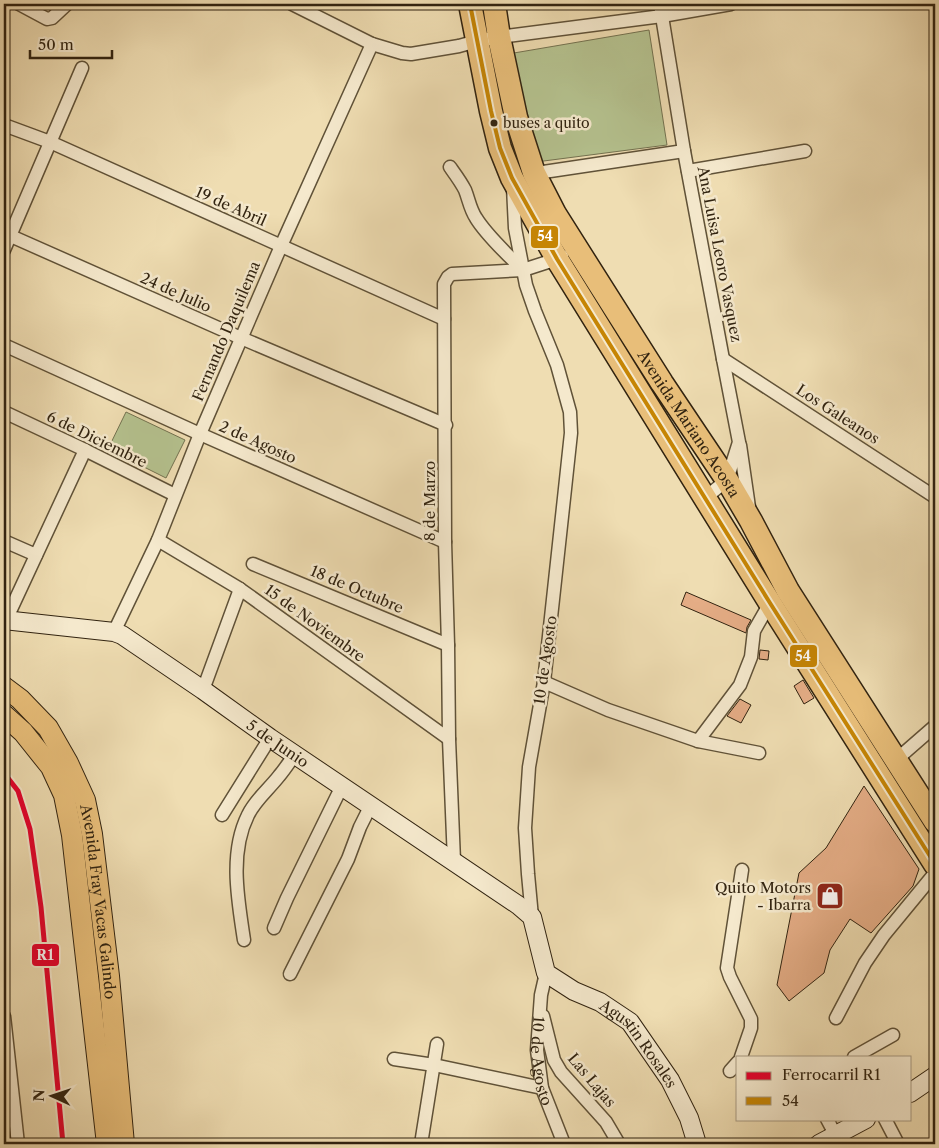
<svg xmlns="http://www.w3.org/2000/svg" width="939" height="1148" font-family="'Libre Caslon Text',serif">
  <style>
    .green { fill: #b5c28f; stroke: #737250 }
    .building { fill: #e5ad86; stroke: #312310 }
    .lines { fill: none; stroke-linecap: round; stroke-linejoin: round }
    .street-casing { stroke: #605238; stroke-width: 15 }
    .secondary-casing { stroke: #312310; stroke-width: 20 }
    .primary-casing { stroke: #312310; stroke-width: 22 }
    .highway-casing { stroke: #312310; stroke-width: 25 }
    .street { stroke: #f5e9cd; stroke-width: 12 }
    .secondary { stroke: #f5e9cd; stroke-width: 18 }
    .primary { stroke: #e8be79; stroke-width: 20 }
    .highway { stroke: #e8be79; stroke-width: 22 }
    .bus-1-casing { stroke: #f5e9cd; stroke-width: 8 }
    .bus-1 { stroke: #c68504; stroke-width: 4 }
    .rail-1-casing { stroke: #f5e9cd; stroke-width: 9 }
    .rail-1 { stroke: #e4002b; stroke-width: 5 }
    .bus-dot { fill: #312310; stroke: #f5e9cd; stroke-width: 2 }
    .labels { text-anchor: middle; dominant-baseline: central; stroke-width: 5; stroke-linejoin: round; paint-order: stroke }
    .bus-label { font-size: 14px; fill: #312310; stroke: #f5e9cd; text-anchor: start }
    .street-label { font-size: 15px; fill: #312310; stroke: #f5e9cd }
    .poi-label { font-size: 15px; fill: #312310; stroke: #f5e9cd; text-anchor: end }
    .line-badge { stroke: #f5e9cd; stroke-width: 2 }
    .badge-label { font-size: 14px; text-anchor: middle; font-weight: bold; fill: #fff }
  </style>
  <rect width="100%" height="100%" fill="#efddb2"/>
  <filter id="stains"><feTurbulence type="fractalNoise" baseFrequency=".004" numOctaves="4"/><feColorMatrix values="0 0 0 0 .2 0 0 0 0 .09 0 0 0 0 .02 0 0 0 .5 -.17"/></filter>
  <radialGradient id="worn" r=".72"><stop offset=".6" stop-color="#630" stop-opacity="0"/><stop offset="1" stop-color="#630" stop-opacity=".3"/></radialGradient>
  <g class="green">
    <polygon points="649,30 667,145 536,162 508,54"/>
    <polygon points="126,412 185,440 166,478 108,449"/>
  </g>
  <g class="building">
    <polygon points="686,592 751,620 747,627 746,633 681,605"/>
    <polygon points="760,650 769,651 768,660 759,659"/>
    <polygon points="803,680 814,698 804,704 794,686"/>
    <polygon points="740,699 751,705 741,723 727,716"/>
    <polygon points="864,786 919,869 913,886 871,933 850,919 830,950 824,973 789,1001 777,985 799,873 826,848"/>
  </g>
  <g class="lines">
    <defs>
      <g id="street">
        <polyline points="19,4 47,19 52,18 67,4"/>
        <polyline points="292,4 372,44 402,53 411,54 459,46 477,41 499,37 662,16 731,4"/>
        <polyline points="660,4 684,151 723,359 739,442 727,480 705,498"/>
        <polyline points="4,125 50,142 444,319"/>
        <path d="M450,167C455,174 461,182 465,190C469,200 470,209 476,218C487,236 508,255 523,270"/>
        <polyline points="688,171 805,151"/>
        <polyline points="530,174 684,151"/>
        <polyline points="513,187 515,228 526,285 535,311 557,365 570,412 571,433 564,498 544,682 529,767 525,828 528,874 532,917"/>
        <polyline points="4,233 241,338 446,425"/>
        <polyline points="4,250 82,68"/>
        <polyline points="4,345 200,434 445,542"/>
        <polyline points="723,359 935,497"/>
        <polyline points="4,412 85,450 175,495"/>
        <polyline points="740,445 749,507"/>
        <polyline points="158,540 240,589 449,739"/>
        <polyline points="4,541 36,555"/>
        <polyline points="253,564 448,645"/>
        <polyline points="6,620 85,450"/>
        <polyline points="114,632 158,540 200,434 281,246 372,44"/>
        <polyline points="544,682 608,710 698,741 759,753"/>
        <polyline points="203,690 240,589"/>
        <polyline points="698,741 740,685 751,657 754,631 770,603 773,601"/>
        <polyline points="896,760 935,726"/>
        <polyline points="222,815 270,738"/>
        <polyline points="454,861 449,739 448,645 445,542 444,284 448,277 452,274 523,270 557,259 562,256"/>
        <polyline points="274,928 287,898 342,786"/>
        <path d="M244,940C238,900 229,853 248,815C255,800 269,789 279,776C285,769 290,761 295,754"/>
        <path id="s1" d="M546,973L541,995L537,1050L542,1088L564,1144"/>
        <polyline points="290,974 348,859 360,827 371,805"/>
        <polyline points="4,1016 18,1144"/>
        <polyline points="543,1016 554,1060 561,1072 606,1122 619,1144"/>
        <polyline points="836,1018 865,963 884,935 935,873"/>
        <polyline points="741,1057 751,1028 751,1019 730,977 727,968 742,870"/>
        <polyline points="854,1057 893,1035"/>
        <polyline points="394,1059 434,1065 542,1088"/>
        <polyline points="730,1071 738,1062"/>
        <polyline points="827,1119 836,1136"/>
        <polyline points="885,1119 898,1144"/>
        <polyline points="421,1144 437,1044"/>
      </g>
      <g id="secondary">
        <path id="s2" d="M4,620L114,632L122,635L203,690L270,738L518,905L532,917L546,973L574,991L600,1002L630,1022L670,1080L689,1118L697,1144"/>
        <polyline points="910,1093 935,1076"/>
        <polyline points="819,1144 866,1119"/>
      </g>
      <g id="primary">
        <path id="s3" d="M4,687L20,699L48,728L68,763L85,800L92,834L109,976L124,1144"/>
        <polyline points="4,715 23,732 51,767 64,795 72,835 107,1144"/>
      </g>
      <g id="highway">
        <polyline points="470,4 491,111 500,148 512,178 557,259 770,603 935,864"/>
        <path id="s4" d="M494,4L499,37L516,117L534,173L555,214L662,383L727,480L751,521L788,591L935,821"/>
      </g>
    </defs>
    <use href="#street" class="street-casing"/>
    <use href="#secondary" class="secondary-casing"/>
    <use href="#primary" class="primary-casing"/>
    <use href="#highway" class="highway-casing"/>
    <use href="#street" class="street"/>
    <use href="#secondary" class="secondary"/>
    <use href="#primary" class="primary"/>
    <use href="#highway" class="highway"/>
    <defs>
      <polyline id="bus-1" points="470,4 491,111 500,148 512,178 557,259 770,603 935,864"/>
    </defs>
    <use href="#bus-1" class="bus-1-casing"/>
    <use href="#bus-1" class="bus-1"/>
    <defs>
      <polyline id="rail-1" points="4,773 18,791 30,829 41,907 63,1144"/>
    </defs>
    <use href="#rail-1" class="rail-1-casing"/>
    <use href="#rail-1" class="rail-1"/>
  </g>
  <defs>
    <symbol id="shop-square" viewBox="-11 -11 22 22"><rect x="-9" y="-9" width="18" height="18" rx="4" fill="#8f2418" stroke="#f5e9cd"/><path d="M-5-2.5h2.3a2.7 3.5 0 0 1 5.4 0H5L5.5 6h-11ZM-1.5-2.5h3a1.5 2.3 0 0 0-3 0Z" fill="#fff"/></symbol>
  </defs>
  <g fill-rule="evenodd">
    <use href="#shop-square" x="814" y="880" width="32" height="32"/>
  </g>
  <circle class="bus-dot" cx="494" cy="123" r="4.5"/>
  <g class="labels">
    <g class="bus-label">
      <text x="503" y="123">buses a quito</text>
    </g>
    <g class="street-label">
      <text transform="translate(231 206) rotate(24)">19 de Abril</text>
      <text transform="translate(720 254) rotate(79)">Ana Luisa Leoro Vasquez</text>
      <text transform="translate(176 292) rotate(24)">24 de Julio</text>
      <text transform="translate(226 331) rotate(-67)">Fernando Daquilema</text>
      <text transform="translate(838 414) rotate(33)">Los Galeanos</text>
      <text stroke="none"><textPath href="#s4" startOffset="469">Avenida Mariano Acosta</textPath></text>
      <text transform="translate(97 439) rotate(26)">6 de Diciembre</text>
      <text transform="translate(258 442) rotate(24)">2 de Agosto</text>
      <text transform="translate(429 501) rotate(-90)">8 de Marzo</text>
      <text transform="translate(357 589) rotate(23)">18 de Octubre</text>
      <text transform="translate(315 623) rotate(36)">15 de Noviembre</text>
      <text transform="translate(545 660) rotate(-82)">10 de Agosto</text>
      <text stroke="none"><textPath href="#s2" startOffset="309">5 de Junio</textPath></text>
      <text stroke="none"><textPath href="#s3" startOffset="244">Avenida Fray Vacas Galindo</textPath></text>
      <text stroke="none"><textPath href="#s2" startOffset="794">Agustin Rosales</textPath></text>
      <text stroke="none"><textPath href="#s1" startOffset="89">10 de Agosto</textPath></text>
      <text transform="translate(592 1080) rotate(50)">Las Lajas</text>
    </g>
    <g class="poi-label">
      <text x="811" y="887">Quito Motors<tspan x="811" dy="17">- Ibarra</tspan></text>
    </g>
  </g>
  <g class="line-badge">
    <rect x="530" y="225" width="29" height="24" rx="5" fill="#c68504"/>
    <rect x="789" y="644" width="29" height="24" rx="5" fill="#c68504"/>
    <rect x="31" y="943" width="29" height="24" rx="5" fill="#e4002b"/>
  </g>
  <g class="badge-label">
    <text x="545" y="241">54</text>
    <text x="803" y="661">54</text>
    <text x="45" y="960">R1</text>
  </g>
  <rect width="939" height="1148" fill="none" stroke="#efddb2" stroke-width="20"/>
  <rect x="5" y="5" width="929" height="1138" fill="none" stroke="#312310" stroke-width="2.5"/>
  <rect x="10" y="10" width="919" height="1128" fill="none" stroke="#312310"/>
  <rect x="736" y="1056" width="175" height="65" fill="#f5e9cd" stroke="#a79a81"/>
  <rect x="746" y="1072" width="25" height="8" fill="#e4002b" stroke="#a79a81"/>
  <text x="782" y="1080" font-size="15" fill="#312310">Ferrocarril R1</text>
  <rect x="746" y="1097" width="25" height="8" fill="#c68504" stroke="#a79a81"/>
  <text x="782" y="1106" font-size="15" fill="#312310">54</text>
  <g transform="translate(52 1096) rotate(273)" stroke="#f5e9cd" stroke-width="4" paint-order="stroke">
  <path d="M0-4L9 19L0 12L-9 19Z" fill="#312310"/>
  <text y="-8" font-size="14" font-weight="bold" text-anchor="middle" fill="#312310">N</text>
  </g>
  <path d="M30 50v8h82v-8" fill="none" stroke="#312310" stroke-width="2.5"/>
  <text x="38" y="50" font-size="15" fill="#312310" stroke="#f5e9cd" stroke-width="4" paint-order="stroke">50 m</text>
  <rect width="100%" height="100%" filter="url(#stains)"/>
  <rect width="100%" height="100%" fill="url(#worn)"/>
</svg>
